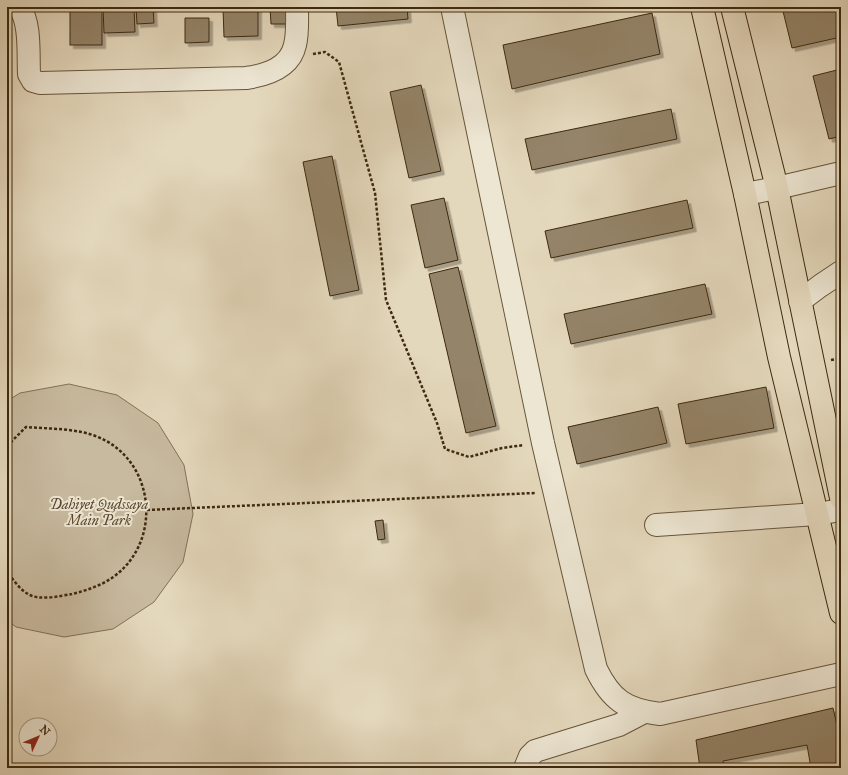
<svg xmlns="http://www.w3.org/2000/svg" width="848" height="775" font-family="'IM FELL Great Primer',serif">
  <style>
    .green { fill: #c8ba9f; stroke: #827257 }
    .building { fill: #948469; stroke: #3d290f; filter: url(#shadow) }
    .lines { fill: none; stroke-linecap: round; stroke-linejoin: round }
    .minor-casing { stroke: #67553a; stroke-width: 24 }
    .major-casing { stroke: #3d290f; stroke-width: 24 }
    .path { stroke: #3d290f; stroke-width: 2.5; stroke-dasharray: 3 2; stroke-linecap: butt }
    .minor { stroke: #ede6d3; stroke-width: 22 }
    .major { stroke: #e4d8bc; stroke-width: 22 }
    .labels { text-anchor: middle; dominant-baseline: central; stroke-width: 4; stroke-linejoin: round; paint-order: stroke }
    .park-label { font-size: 14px; font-style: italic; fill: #59462c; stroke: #ede6d3 }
  </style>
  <defs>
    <filter id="shadow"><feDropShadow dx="3.5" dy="3.5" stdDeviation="0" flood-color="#0004"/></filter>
  </defs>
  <rect width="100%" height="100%" fill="#e4d8bc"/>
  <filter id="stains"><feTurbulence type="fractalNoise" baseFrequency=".005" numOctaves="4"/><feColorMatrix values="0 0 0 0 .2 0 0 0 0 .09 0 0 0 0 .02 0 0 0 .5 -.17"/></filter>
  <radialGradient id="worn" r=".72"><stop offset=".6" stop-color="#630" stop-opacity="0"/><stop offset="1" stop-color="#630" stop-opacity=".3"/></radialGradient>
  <polygon class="green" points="69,384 117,395 158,423 184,465 193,514 183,562 154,602 113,629 64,637 16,627 7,620 7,401 20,393"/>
  <g class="building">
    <polygon points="103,7 134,7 135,32 104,33"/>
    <polygon points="136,7 153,7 154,23 137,24"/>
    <polygon points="223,7 258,7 258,36 224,37"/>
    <polygon points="270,7 292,7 291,24 271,24"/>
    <polygon points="336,7 407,7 408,19 338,26"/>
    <polygon points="782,7 836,7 841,28 841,37 792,48"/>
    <rect x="70" y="11" width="32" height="34"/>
    <polygon points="652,13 660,54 512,89 503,45"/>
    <polygon points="185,18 209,18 209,42 185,43"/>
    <polygon points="841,69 841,136 829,139 813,76"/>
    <polygon points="421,85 441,171 409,178 390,92"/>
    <polygon points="671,109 677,139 532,170 525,139"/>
    <polygon points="332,156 359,290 330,296 303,162"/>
    <polygon points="444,198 458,260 425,268 411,205"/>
    <polygon points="687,200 693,228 551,258 545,231"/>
    <polygon points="841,207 841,226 837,208"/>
    <polygon points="458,267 496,426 466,433 429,274"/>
    <polygon points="705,284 712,314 571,344 564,314"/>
    <polygon points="766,387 774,428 686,444 678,404"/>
    <polygon points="658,407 667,443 577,464 568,427"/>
    <polygon points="383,520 385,539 378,540 375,521"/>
    <polygon points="833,708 841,743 841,768 811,768 807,745 723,761 724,768 700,768 696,740"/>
  </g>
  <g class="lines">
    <defs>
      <g id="minor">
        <path d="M19,7C31,22 28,55 29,74L33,81L40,83L246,78C267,75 290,68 295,45C298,33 297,19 297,7"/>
        <path d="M452,7L543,443L596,669C611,700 626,710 660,714L841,674"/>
        <polyline points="745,194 777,188 841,173"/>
        <polyline points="800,301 820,286 841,272"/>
        <polyline points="656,525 817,514 841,510"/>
        <polyline points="525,768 530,756 535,751 619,725 644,712"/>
      </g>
      <g id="major">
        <polyline points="702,7 745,194 779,357 841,613"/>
        <polyline points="732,7 777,188 841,498"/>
      </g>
    </defs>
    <use href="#minor" class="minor-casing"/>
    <use href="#major" class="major-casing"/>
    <g class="path">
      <polyline points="313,54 325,52 339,62 375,193 386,300 437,423 445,449 469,457 502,448 524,445"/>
      <polyline points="831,360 841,358"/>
      <path d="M7,446L26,427C50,429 76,428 98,437C154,460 163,538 116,575C103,585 88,590 72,594C60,596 39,601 28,594C20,590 13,579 7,572"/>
      <polyline points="147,510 535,493"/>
    </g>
    <use href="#minor" class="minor"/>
    <use href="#major" class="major"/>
  </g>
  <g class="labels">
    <g class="park-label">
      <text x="99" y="504">Dahiyet Qudssaya<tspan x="99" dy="16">Main Park</tspan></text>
    </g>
  </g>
  <rect width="848" height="775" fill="none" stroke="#e4d8bc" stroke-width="24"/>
  <rect x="8" y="8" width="832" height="759" fill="none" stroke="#3d290f" stroke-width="2"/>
  <rect x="12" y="12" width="824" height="751" fill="none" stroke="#3d290f"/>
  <g transform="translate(38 737) rotate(46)"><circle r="19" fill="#ede6d3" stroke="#a79a85"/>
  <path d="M0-3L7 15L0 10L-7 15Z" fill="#8f2418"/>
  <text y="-6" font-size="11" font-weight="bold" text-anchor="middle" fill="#3d290f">N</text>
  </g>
  <rect width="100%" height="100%" filter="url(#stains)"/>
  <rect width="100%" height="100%" fill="url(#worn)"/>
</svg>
